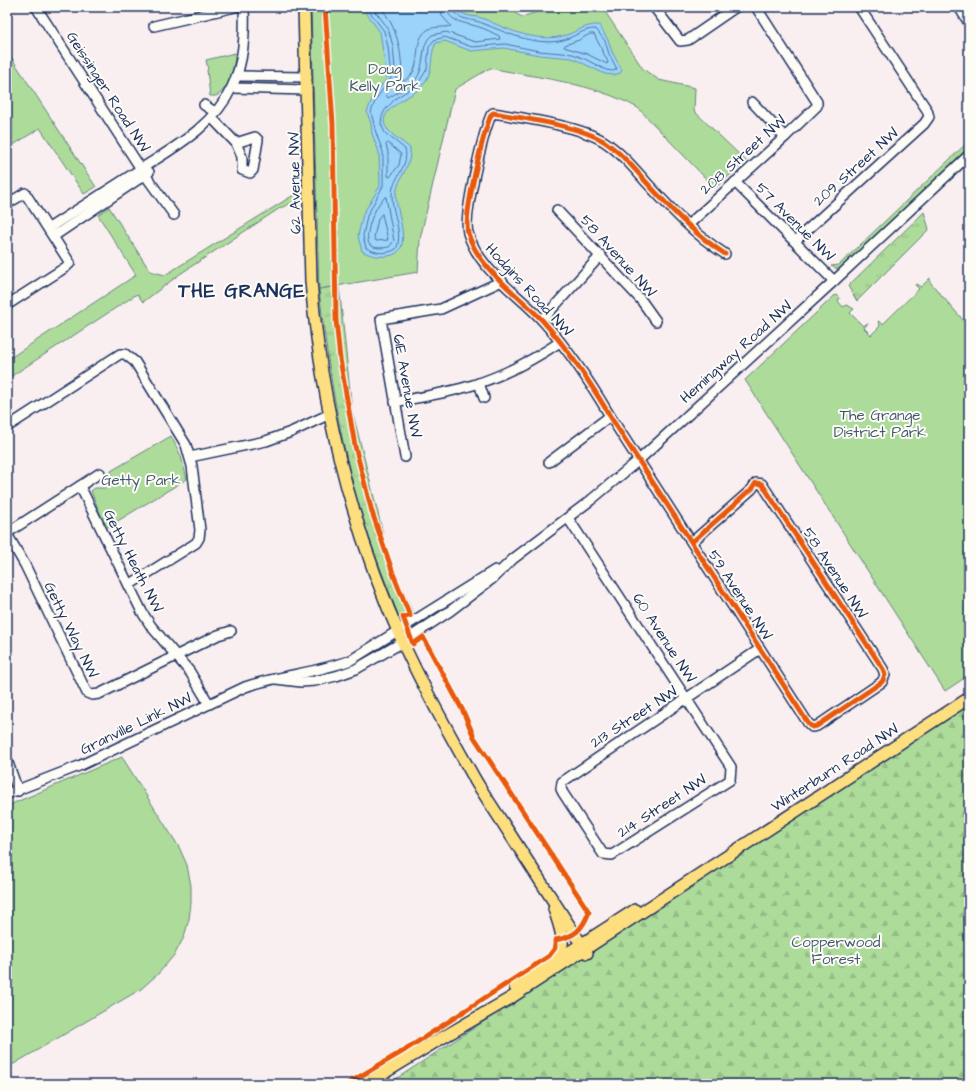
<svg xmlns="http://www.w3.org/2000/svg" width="976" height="1091" font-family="'Architects Daughter',sans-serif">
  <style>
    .grass { fill: url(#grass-tufts); stroke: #64857c }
    .forest { fill: url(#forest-firs); stroke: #64857c }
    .park { fill: #addb9a; stroke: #64857c }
    .water { fill: #9bd4fb; stroke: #6892bc }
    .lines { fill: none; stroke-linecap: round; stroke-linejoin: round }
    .shore { stroke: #4e719d; stroke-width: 1 }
    .minor-casing { stroke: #1b2f5e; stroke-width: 12 }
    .major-casing { stroke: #1b2f5e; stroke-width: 14 }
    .minor { stroke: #fdfcf7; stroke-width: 9 }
    .major { stroke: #fedf80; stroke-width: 11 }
    .cycleway-casing { stroke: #fdfcf7; stroke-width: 8 }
    .cycleway { stroke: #e8590c; stroke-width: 5 }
    .labels { text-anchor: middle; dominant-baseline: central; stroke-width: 4; stroke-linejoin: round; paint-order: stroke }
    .park-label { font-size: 15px; fill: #405a6d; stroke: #fdfcf7 }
    .street-label { font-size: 15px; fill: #1b2f5e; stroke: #fdfcf7 }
    .district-label { font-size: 19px; font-weight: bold; letter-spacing: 1px; fill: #1b2f5e; stroke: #fdfcf7 }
  </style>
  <defs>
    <pattern id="grass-tufts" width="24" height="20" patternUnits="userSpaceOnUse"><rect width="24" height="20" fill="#addb9a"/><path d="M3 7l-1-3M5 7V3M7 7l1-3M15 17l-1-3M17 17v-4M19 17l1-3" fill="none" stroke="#94bc87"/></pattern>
    <pattern id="forest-firs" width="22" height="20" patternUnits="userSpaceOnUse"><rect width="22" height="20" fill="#addb9a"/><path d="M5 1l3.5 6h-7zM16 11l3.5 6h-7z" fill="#94bc87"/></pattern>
  </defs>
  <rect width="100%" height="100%" fill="#f9eef0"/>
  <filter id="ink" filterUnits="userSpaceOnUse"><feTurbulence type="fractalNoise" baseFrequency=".025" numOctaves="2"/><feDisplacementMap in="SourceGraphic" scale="8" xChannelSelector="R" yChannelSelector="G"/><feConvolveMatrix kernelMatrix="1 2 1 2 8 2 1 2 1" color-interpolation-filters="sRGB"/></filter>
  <g filter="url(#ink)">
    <g class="grass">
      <polygon points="969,141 969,147 841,269 837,269 831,266 839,265"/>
      <polygon points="924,212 929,229 857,301 848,286"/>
      <path d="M339,286L352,410L389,557L413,613L401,622C385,581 369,541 357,499C338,430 327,360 319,289Z"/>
    </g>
    <polygon class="forest" points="969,705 969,1084 388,1084"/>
    <g class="park">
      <path d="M311,7H504L522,17L551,7H602L643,69L659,80L695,88L694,111L746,161L715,188L638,108C593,83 540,78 490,68L455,89L420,239L418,272L319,289Z"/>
      <polygon points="7,51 96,187 84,194 40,128 7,149"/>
      <path d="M235,53C235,66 229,90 216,96H210L207,70L208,69L206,60Z"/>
      <polygon points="300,191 302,199 280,208 180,274 143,302 137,294 7,379 7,360 136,275 98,215 109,207 150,271 165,275"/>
      <polygon points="930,278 930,282 969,327 969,675 945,691 745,380 834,296 837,295 840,298 838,301 843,307 847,305 854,309 850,313 863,326 868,323 864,328 871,335 880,326 878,321 883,324 919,289 915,285 916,284 921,287"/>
      <polygon points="171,436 181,456 187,479 106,528 91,491 95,488 106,488 112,481 111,471"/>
      <polygon points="122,757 179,847 187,865 191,886 191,903 189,919 184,937 175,954 159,973 141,989 7,1068 7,806"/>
    </g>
    <path class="water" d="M362,7H453C457,9 461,14 466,15C472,17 478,16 484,19C507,29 532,41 558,37C574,35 583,24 599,25L608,40L612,52L622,70L620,73L614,75L605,74L572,58L539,55L504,48L471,51L445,41L436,43C428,58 436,69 422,86C414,97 371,110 388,130C394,137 403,142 410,148C412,166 398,177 396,194C395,211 416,253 388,256C378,257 371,256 362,251L358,236L363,214L380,186L379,152L372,134L371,124L367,112L373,97L387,78L380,32Z"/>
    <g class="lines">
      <g class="shore">
        <path d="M366,7L384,31L388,47L391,78L376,99L371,112L376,133L383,152V186L367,216L363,236L366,248C375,253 386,255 396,249C405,232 388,208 393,187C397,175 409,163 405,149L385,133L381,124L382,116L385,110L396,98L418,84L427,69L429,47L434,40L445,37L472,47L505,44L539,51L573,54L585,59L606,70L613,71L617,69L609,54L605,41L596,29C584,28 572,39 559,41C532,45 507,33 482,23C473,19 453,20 452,7"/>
        <path d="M372,7L388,28L393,46L396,79L386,95L388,98C396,93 408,88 415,81C427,66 419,44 432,35L446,32L475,42L500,39L499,36C493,33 486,29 479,27C468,23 447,23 447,7"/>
        <path d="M380,7C398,27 402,53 402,80L404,81C426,69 409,40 429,29C437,26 444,28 451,26L442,16L441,7"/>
        <polygon points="590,34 594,34 608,62 607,64 587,54 564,47 565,45 579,40"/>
        <polygon points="388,143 401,154 399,165 390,177 388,176 388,152 386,145"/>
        <path d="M386,197L394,241L389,247C383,248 375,249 370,245C362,237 376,201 386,197Z"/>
        <polygon points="382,214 388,240 376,241 374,237 378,219"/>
      </g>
      <defs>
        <g id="minor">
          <polyline points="36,7 143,172 174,215"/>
          <polyline points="654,7 680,41 688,40 736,7"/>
          <polyline points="959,7 969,23"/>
          <polyline points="154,26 235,7"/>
          <polyline points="236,76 307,77"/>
          <polyline points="232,88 307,90"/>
          <polyline points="752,102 785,137"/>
          <polyline points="204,105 215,112"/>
          <polyline points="212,118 236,143 255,137 258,140 253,170 250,173 242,170 242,157 236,143"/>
          <polyline points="735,182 834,281"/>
          <polyline points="7,204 25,193 70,263 66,267 7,305"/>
          <polyline points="557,210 641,300 656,321"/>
          <polyline points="688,225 785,137 817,106 817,102 756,7"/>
          <path d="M49,228C78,209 107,191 136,172C171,149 213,128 232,87C244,62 245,34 244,7"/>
          <polyline points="54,236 149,172"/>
          <polyline points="795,241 924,124 929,117 927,110 859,7"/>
          <polyline points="542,320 601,255"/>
          <polyline points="479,383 484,398"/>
          <path d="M395,402C421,397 448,393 473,385C505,375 533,360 560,342"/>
          <polyline points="7,427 120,354 125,354 135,362 186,445 192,466 200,530 199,538 196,543 129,585"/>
          <polyline points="190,457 266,441 291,432 330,414"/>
          <polyline points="405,457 381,319 441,309 502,281"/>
          <polyline points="549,462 610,416"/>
          <polyline points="80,486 142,612 151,626 190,672 209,704"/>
          <polyline points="568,518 731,767 730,780 612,855 603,854 563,793 561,789 562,782 760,649"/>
          <polyline points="7,533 100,473"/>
          <polyline points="7,534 25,565 87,693 92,695 99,694 218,635 231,631"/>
          <path d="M692,542L752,489L756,483L762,484L883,669L885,675L882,682L817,726L812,727L808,723L610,416C590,382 568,349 542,320C517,293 479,270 468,233C463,216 483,134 491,115L493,113C523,118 581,126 605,142C621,153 634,168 647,183C671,209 695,235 725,254"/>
          <polyline points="276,679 301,682 315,681 336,676 356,669 403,642 450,611 492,579 513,559 591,500 639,460 834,281 969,155"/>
          <polyline points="7,760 18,791"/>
          <path d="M7,794L79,766L245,687C279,675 317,673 351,660L495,570"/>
        </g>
        <g id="major">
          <path d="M304,7L311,281C321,405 352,529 403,643C425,692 452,738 478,785"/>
          <polyline points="475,780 587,953"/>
          <path d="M554,909C559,925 568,944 557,959"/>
          <polyline points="515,987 635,910"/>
          <polyline points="366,1084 435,1042 509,999 969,698"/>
        </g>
      </defs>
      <use href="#minor" class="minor-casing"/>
      <use href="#major" class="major-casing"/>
      <use href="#minor" class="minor"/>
      <use href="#major" class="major"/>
      <defs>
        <g id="cycleway">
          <path d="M325,7L333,124L336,320L340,359L355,446L372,512L394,576L410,616L403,617L413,644L423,637L463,711L474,737L589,912C582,930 575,937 555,940V948L549,956L405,1050L347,1084"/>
          <path d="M692,542L752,489L756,483L762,484L883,669L885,675L882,682L817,726L812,727L808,723L610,416C590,382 568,349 542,320C517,293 479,270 468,233C463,216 483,134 491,115L493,113C523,118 581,126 605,142C621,153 634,168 647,183C671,209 695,235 725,254"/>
        </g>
      </defs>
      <use href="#cycleway" class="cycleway-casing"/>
      <use href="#cycleway" class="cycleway"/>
    </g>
  </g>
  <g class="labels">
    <g class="park-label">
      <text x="385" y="69">Doug<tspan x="385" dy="17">Kelly Park</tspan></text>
      <text x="880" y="415">The Grange<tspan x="880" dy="17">District Park</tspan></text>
      <text x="141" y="480">Getty Park</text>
      <text x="836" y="942">Copperwood<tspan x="836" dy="17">Forest</tspan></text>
    </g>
    <g class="street-label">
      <text transform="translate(108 92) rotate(57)">Geissinger Road NW</text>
      <text transform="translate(743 155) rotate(-42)">208 Street NW</text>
      <text transform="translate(856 167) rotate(-42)">209 Street NW</text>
      <text transform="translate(295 183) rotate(-91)">62 Avenue NW</text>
      <text transform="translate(795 222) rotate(45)">57 Avenue NW</text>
      <text transform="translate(618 256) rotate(48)">58 Avenue NW</text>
      <text transform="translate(529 290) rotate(47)">Hodgins Road NW</text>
      <text transform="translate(736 352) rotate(-42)">Hemingway Road NW</text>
      <text transform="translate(407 386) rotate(80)">61E Avenue NW</text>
      <text transform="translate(133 561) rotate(63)">Getty Heath NW</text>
      <text transform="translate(835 573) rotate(57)">58 Avenue NW</text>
      <text transform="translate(740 595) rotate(57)">59 Avenue NW</text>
      <text transform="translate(71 630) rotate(64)">Getty Way NW</text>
      <text transform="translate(664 638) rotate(57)">60 Avenue NW</text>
      <text transform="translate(634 717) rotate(-33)">213 Street NW</text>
      <text transform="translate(136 724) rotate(-26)">Granville Link NW</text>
      <text transform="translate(835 768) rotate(-33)">Winterburn Road NW</text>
      <text transform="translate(662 806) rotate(-33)">214 Street NW</text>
    </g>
    <g class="district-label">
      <text x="242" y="291">THE GRANGE</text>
    </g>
  </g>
  <rect width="976" height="1091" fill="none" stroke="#fdfcf7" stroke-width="24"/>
  <rect x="12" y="12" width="952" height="1067" fill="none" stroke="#1b2f5e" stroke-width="1.5" filter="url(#ink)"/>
</svg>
